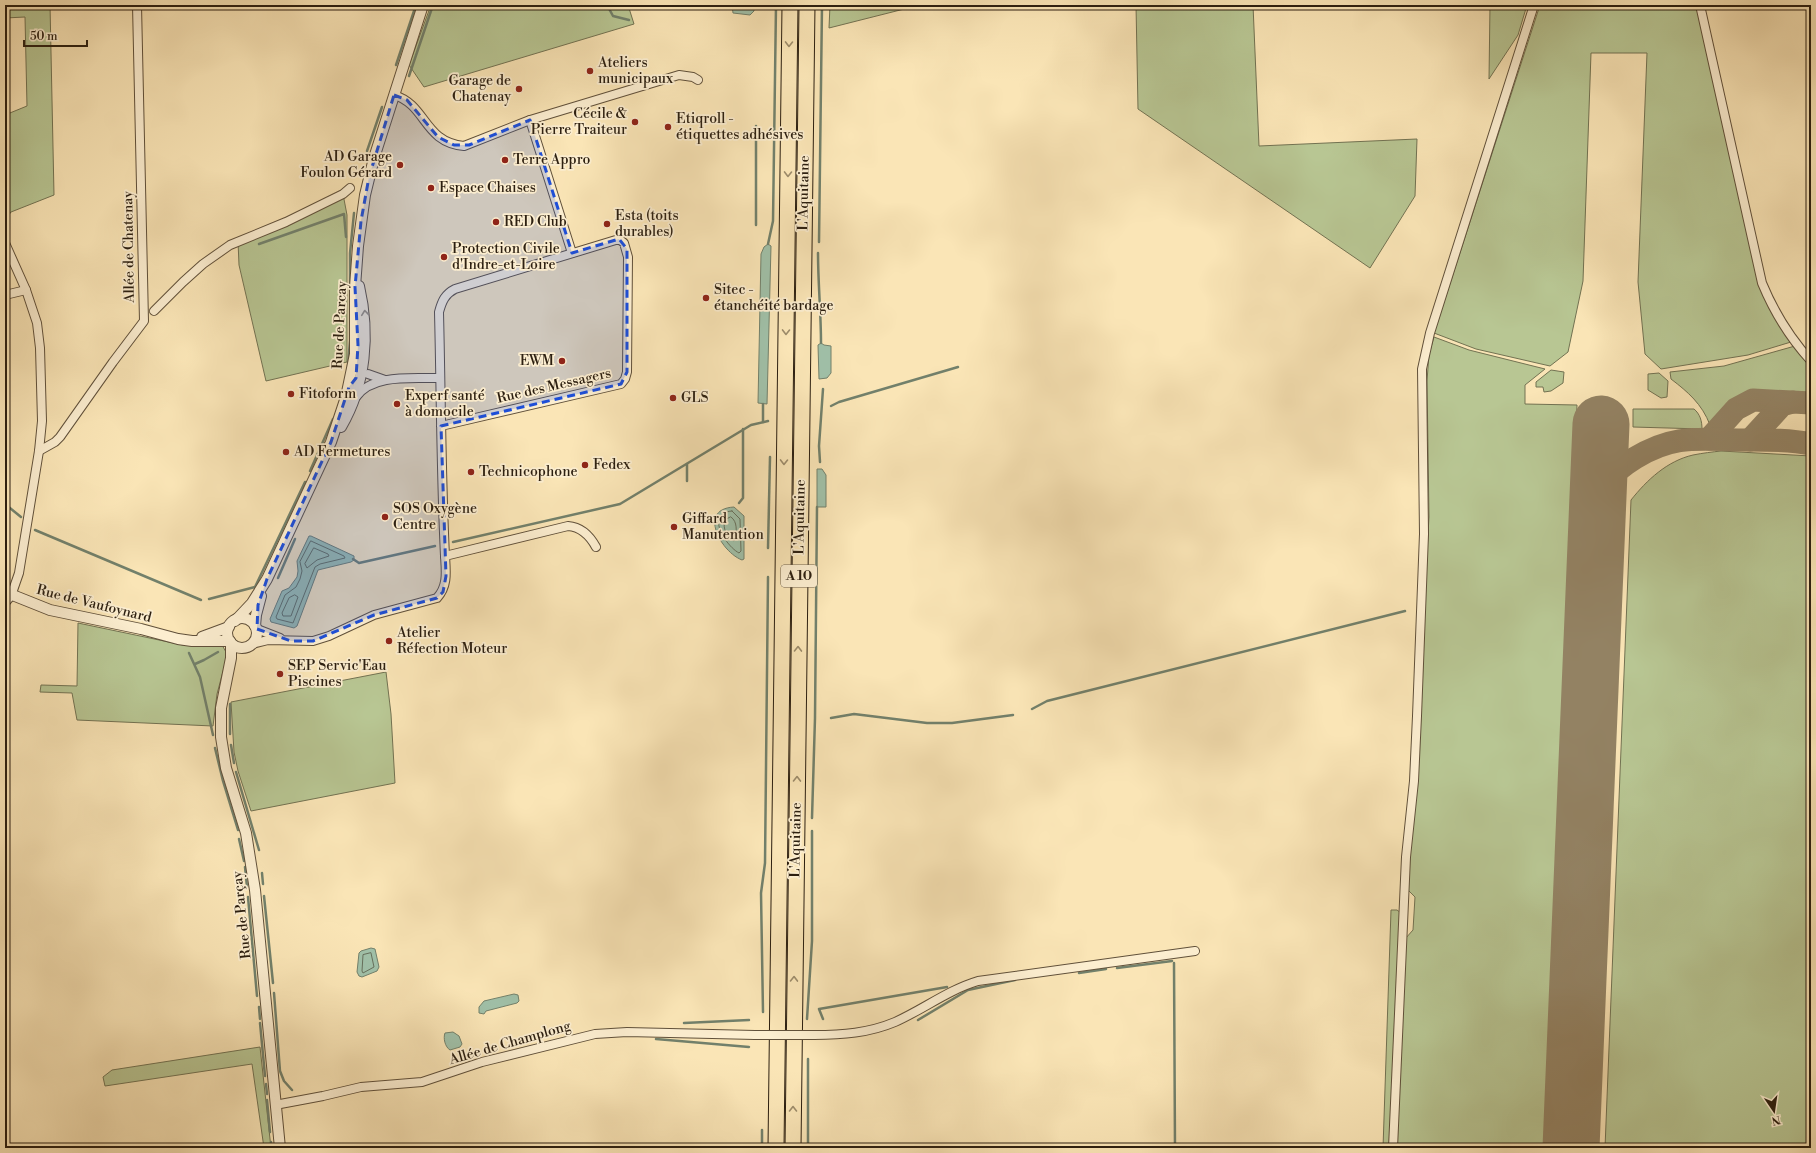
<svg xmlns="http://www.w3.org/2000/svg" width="1816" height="1153" font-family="'Libre Bodoni',serif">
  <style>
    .green { fill: #b8c693; stroke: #727252 }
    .water { fill: #a0c0a8; stroke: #72806b }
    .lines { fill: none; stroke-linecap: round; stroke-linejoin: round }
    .shore { stroke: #66705c; stroke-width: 1 }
    .stream { stroke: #72806b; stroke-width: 2.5 }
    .taxiway { stroke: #938263; stroke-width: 23 }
    .runway { stroke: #938263; stroke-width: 57 }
    .minor-casing { stroke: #60503a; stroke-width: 10 }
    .tertiary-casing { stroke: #60503a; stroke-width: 12 }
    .motorway-casing { stroke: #2c1f10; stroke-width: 17 }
    .minor { stroke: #fceed0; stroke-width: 8 }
    .tertiary { stroke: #fceed0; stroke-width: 10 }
    .motorway { stroke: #fae5b6; stroke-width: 15 }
    .minor-bridge-casing { stroke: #60503a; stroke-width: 10; stroke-linecap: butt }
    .minor-bridge { stroke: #fceed0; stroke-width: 8 }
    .oneway { stroke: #9d8c6b }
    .oneway2 { stroke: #9e917a }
    .marked { fill: #1d4ed8; fill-opacity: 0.2; stroke: #1d4ed8; stroke-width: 3; stroke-dasharray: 8 5; stroke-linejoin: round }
    .poi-dot { fill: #8f2418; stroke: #fceed0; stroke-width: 1.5 }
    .labels { text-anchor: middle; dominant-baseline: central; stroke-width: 3.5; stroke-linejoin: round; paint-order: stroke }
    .shield { fill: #fceed0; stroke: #6a5d4a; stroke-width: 1 }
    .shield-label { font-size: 13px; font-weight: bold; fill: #2c1f10 }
    .poi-label { font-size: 14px; fill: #2c1f10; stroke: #fceed0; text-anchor: start }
    .street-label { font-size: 14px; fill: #2c1f10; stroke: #fceed0 }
  </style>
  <rect width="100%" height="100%" fill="#fae5b6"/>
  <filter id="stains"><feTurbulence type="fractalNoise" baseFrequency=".005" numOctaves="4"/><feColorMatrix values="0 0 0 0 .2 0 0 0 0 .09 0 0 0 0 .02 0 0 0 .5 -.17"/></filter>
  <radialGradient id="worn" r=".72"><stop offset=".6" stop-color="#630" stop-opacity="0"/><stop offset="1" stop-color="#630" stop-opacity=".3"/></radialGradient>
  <g class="green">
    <polygon points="5,5 50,5 54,195 11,212 5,220 5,115 27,106 25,17 5,18"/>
    <polygon points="431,5 628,5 634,24 424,87 409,65"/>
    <polygon points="830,5 920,5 829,28"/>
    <polygon points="1136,5 1253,5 1259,146 1417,139 1415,196 1370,268 1138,109"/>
    <polygon points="1490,5 1527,5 1518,35 1489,79"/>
    <polygon points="1540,5 1700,5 1762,282 1791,342 1748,355 1661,369 1645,354 1638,282 1647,53 1591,53 1583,281 1568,352 1550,366 1476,349 1434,333"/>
    <polygon points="343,194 347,215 347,362 266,381 239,265 238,241"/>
    <polygon points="1434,337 1469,350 1545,369 1525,385 1525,404 1577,405 1547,1148 1396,1148 1405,939 1413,930 1415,897 1407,889 1429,517 1427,381 1429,354"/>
    <path d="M1795,346L1811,366V394L1751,392L1715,425H1710C1702,404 1688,392 1671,379L1670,372L1724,366Z"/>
    <polygon points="1551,370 1564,372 1563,383 1551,391 1544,392 1543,387 1536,387 1536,382"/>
    <polygon points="1659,373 1668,381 1667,397 1661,398 1648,390 1648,374"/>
    <path d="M1633,409H1694C1700,414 1702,421 1702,429L1633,427Z"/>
    <path d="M1721,451L1811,456V1148H1605L1631,500C1647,480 1667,461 1693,455C1703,453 1712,452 1721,451Z"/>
    <polygon points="78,623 183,645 201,646 222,645 226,652 226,660 217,694 213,726 77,720 72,693 40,692 41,685 77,686"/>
    <polygon points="386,672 391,714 395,783 251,811 238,771 234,752 231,702"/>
    <polygon points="1391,910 1397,910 1401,913 1391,1148 1383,1148"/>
    <polygon points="260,1047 271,1148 264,1148 252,1064 105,1086 103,1077 112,1070"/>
  </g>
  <g class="water">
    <polygon points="732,5 754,5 754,11 750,15 733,13"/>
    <polygon points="768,244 771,246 767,404 758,403 761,254 764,247"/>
    <polygon points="821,343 824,345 831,346 831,373 827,378 819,379 818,345"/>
    <polygon points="817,469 822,469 826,475 826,507 817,507"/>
    <path d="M734,507L744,516V559L742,560C721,552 697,509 734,507Z"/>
    <polygon points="309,536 311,536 354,556 354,560 351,562 318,570 297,626 294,628 271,622 270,619 282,591 289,588 297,577 298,571 297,561"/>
    <polygon points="371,948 375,949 379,967 377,971 362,977 359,976 357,972 359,953 361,951"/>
    <polygon points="514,994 518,995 519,1001 517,1003 486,1011 484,1014 479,1013 479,1007 484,1001"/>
    <path d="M453,1032L459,1036L462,1044L460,1047L450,1050C445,1047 443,1038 445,1033Z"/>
  </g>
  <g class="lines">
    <g class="shore">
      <path d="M732,511L740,519L741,551L739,553C726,546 704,513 732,511Z"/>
      <path d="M731,517C738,522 736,531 736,539L734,541C727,536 722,529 725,520Z"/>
      <polygon points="311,541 344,556 345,558 320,564 315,567 293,623 277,619 276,617 285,595 296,587 300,579 302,571 300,562"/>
      <polygon points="314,548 328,554 329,556 317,560 307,568 305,564"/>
      <polygon points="295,595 298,597 291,616 283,616 282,613 289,598"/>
      <polygon points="371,953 374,967 363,973 362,971 363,955"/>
    </g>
    <g class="stream">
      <polyline points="607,5 613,16 629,20"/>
      <polyline points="396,65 416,5"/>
      <polyline points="409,76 433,5"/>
      <polyline points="367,151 382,107"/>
      <polyline points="756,225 756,126"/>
      <polyline points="819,242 822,5"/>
      <polyline points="259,244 344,214 346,237"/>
      <polyline points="768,244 773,221 776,5"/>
      <path d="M818,253C818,283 821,313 821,343"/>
      <polyline points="348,366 350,340 350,253 354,213"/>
      <polyline points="763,404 763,422"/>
      <polyline points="831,406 839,402 958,367"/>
      <polyline points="820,462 819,446 823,389"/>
      <polyline points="687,464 687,481"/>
      <polyline points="310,471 333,419"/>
      <polyline points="739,503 743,498 743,429"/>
      <polyline points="5,504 21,517"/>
      <polyline points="35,530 201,600"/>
      <polyline points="745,538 751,539"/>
      <polyline points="453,542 620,504 751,425 768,421"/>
      <polyline points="768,548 770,457"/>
      <polyline points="353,559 359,563 435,546"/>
      <polyline points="278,578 295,539"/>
      <polyline points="209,599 255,587 305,482"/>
      <polyline points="189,653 200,677 213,735"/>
      <polyline points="195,664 204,660 218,652"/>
      <polyline points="230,704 230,734"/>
      <polyline points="1032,709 1047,701 1405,611"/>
      <polyline points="831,718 854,714 927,723 952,723 1013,715"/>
      <polyline points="231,745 234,763"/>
      <polyline points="215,748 223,781 238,830"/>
      <polyline points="236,772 259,850"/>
      <polyline points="812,818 815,718 817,507"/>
      <polyline points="239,839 244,861"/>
      <polyline points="245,867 247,887"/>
      <polyline points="262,873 263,884"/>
      <polyline points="264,896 273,983"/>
      <polyline points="248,897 257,996"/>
      <polyline points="1174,963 1175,1148"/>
      <polyline points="1117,968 1172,961"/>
      <polyline points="1079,973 1106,969"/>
      <polyline points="274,993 280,1071 284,1081 292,1090"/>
      <polyline points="259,1007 260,1019"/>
      <polyline points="763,1012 761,893 765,863 768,577"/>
      <polyline points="807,1019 812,941 812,831"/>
      <polyline points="823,1019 819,1009 947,987"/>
      <polyline points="918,1020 968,990 1015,980"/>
      <polyline points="260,1023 265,1076"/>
      <polyline points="684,1023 749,1020"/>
      <polyline points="656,1039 749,1047"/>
      <polyline points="266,1084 267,1094"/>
      <polyline points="267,1100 270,1132"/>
      <polyline points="762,1130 762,1148"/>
      <polyline points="271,1142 272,1148"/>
      <polyline points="808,1148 808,1059"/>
    </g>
    <g class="taxiway">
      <polyline points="1709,439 1736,409 1753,400 1811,403"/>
      <polyline points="1750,440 1782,405 1793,402"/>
      <path d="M1598,504C1602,496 1605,487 1610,480C1615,471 1627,463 1635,458C1673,435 1696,439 1738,440C1762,440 1787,439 1811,444"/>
    </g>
    <polyline class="runway" points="1571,1148 1601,424"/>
    <defs>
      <g id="minor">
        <path d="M1700,5L1762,283C1774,312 1790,338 1811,361"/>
        <path d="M394,95C427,105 423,142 464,146L530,120L679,75L693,77L698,80"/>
        <polyline points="530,120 572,253"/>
        <polyline points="5,243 26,290 37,323 40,348 42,421 39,451 19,573 11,596 5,603"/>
        <polyline points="5,295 26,290"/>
        <polyline points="154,311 183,282 203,264 230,245 286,222 343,194 350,188"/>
        <polyline points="368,374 385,380"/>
        <path d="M356,397C373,373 414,379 440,378"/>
        <path d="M441,426L621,384L625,379L627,372L628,257L624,243L619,239L455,289C445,294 442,301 439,312C441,393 441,475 445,556"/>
        <polyline points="39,451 55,442 60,437 113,362 144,321 137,5"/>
        <polyline points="257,629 280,638"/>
        <path d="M252,644L268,640L313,641L329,636L374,615L437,598C448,586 446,572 445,556L568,526C581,527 590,536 596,547"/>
        <path d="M814,1035C842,1035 869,1033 895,1022C924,1009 948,990 978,981L1195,951"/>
        <polyline points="275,1105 323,1096 361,1087 422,1082 482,1062 595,1034 627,1032 755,1035"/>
        <polyline points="1393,1148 1406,857 1414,781 1417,716 1424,534 1422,369 1430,333 1534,5"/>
      </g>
      <g id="tertiary">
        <path d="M341,427C366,384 370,334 359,286"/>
        <polyline points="5,592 50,610 141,629 178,639 192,641 230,641"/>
        <circle cx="242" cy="633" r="15"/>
        <polyline points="235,621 252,603 267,579 331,442 346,397 355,354 355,287 358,246 365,195 374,158 423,5"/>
        <polyline points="255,626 256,615 261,596"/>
        <polyline points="202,637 229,627"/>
        <polyline points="231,643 231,658 221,708 221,737 226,768 246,833 255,890 280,1148"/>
      </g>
      <g id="motorway">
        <polyline points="776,1148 790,5"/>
        <polyline points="793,1148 807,5"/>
      </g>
    </defs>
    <use href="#minor" class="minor-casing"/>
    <use href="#tertiary" class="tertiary-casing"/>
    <use href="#motorway" class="motorway-casing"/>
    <use href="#minor" class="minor"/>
    <use href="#tertiary" class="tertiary"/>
    <use href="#motorway" class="motorway"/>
    <defs>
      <polyline id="minor-bridge" points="755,1035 814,1035"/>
    </defs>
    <use href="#minor-bridge" class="minor-bridge-casing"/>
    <use href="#minor-bridge" class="minor-bridge"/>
  </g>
  <defs><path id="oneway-chevron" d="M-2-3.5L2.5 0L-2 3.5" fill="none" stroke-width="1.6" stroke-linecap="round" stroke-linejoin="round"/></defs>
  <g class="oneway">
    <use href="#oneway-chevron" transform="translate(789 44) rotate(91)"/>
    <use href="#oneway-chevron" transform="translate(788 174) rotate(91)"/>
    <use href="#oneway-chevron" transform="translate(786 332) rotate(91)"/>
    <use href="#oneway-chevron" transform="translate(784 462) rotate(91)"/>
    <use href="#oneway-chevron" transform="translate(798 649) rotate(-89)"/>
    <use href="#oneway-chevron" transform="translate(797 779) rotate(-89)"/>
    <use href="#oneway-chevron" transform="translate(794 979) rotate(-89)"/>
    <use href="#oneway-chevron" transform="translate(793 1109) rotate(-90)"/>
  </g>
  <use class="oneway2" href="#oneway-chevron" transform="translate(365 313) rotate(-96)"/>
  <path class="marked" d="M394,95L407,100L438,137L454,145H469L530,120L572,253L619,239L627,249V372L621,384L441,426L446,576L443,592L437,598L374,615L313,641H291L257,629L258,605L267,579L331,442L349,387L356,378L358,345L355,287L361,221L369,177Z"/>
  <g class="poi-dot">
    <circle cx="590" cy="71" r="4"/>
    <circle cx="519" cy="89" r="4"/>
    <circle cx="635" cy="122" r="4"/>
    <circle cx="668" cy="127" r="4"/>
    <circle cx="505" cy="160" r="4"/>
    <circle cx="400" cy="165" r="4"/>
    <circle cx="431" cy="188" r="4"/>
    <circle cx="496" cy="222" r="4"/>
    <circle cx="607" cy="224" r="4"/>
    <circle cx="444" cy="257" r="4"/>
    <circle cx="706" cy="298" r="4"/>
    <circle cx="562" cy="361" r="4"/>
    <circle cx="291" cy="394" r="4"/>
    <circle cx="673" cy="398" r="4"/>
    <circle cx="397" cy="404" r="4"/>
    <circle cx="286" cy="452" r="4"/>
    <circle cx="585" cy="465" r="4"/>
    <circle cx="471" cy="472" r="4"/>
    <circle cx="385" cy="517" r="4"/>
    <circle cx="674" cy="527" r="4"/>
    <circle cx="389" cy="641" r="4"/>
    <circle cx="280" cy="674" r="4"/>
  </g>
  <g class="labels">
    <rect class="shield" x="781" y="565" width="36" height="22" rx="3"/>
    <g class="shield-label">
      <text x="799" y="576">A 10</text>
    </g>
    <g class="poi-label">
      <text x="598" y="63">Ateliers<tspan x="598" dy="16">municipaux</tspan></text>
      <text x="511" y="81" text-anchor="end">Garage de<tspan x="511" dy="16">Chatenay</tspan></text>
      <text x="627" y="114" text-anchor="end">Cécile &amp;<tspan x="627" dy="16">Pierre Traiteur</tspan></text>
      <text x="676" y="119">Etiqroll -<tspan x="676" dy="16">étiquettes adhésives</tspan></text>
      <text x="392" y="157" text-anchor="end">AD Garage<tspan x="392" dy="16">Foulon Gérard</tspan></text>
      <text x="513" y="160">Terre Appro</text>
      <text x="439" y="188">Espace Chaises</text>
      <text x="615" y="216">Esta (toits<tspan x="615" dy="16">durables)</tspan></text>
      <text x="504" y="222">RED Club</text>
      <text x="452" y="249">Protection Civile<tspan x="452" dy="16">d'Indre-et-Loire</tspan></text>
      <text x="714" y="290">Sitec -<tspan x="714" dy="16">étanchéité bardage</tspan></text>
      <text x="554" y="361" text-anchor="end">EWM</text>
      <text x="299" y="394">Fitoform</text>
      <text x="405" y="396">Experf santé<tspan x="405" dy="16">à domocile</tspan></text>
      <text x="681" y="398">GLS</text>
      <text x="294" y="452">AD Fermetures</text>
      <text x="593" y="465">Fedex</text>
      <text x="479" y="472">Technicophone</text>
      <text x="393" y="509">SOS Oxygène<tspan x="393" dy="16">Centre</tspan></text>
      <text x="682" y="519">Giffard<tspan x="682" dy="16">Manutention</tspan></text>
      <text x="397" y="633">Atelier<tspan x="397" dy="16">Réfection Moteur</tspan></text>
      <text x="288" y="666">SEP Servic'Eau<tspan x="288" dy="16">Piscines</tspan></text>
    </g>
    <g class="street-label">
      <text transform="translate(804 193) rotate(-89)">L'Aquitaine</text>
      <text transform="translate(129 247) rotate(-91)">Allée de Chatenay</text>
      <text transform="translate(340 325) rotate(-87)">Rue de Parcay</text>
      <text transform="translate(554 386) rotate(-13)">Rue des Messagers</text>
      <text transform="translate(800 517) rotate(-89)">L'Aquitaine</text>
      <text transform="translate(94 604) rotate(14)">Rue de Vaufoynard</text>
      <text transform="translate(796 840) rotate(-89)">L'Aquitaine</text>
      <text transform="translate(242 915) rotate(-96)">Rue de Parçay</text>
      <text transform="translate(510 1043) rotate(-16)">Allée de Champlong</text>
    </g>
  </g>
  <rect width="1816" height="1153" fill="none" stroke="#fae5b6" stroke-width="20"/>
  <rect x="6" y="6" width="1804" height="1141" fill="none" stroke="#2c1f10" stroke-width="2"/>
  <rect x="10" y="10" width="1796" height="1133" fill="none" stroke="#2c1f10"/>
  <g transform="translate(1774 1111) rotate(167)" stroke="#fceed0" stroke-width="3" paint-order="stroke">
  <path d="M0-3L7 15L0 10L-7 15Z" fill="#2c1f10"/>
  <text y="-6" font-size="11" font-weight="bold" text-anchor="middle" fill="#2c1f10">N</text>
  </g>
  <path d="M24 40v6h63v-6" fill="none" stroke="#2c1f10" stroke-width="2"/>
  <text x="30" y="40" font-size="12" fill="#2c1f10" stroke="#fceed0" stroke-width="3" paint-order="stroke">50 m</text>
  <rect width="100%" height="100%" filter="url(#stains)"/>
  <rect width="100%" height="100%" fill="url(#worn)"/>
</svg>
